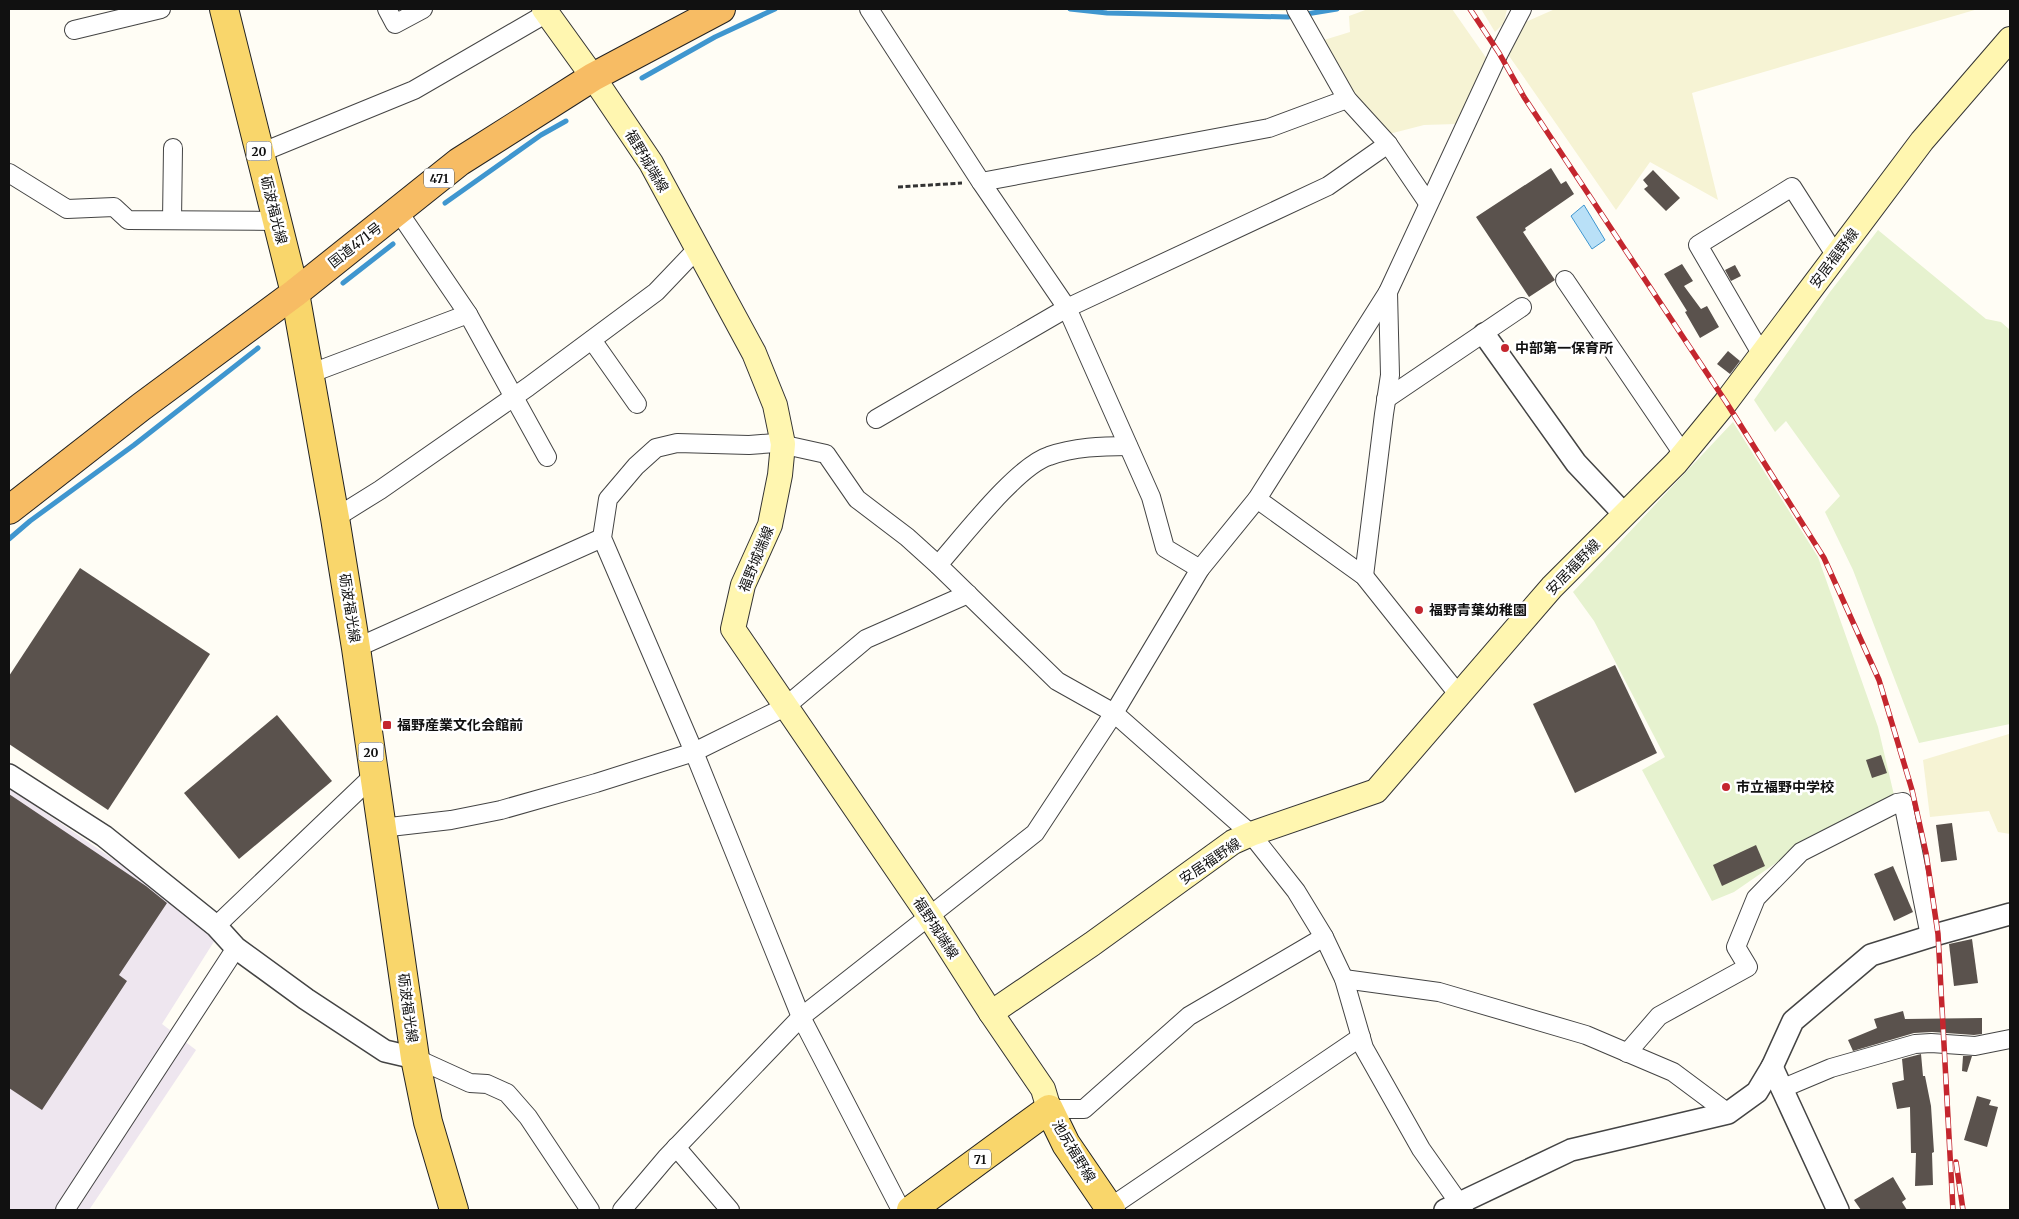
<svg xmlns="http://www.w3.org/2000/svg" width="2019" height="1219" font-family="Merriweather,'Noto Sans JP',serif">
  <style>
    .industrial { fill: #eee6ef }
    .farmland { fill: #f6f3d4 }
    .pitch { fill: #e6f2cf }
    .water { fill: #b9e0f7; stroke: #3f96cf }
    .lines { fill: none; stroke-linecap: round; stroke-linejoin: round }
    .stream { stroke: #3f96cf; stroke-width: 5 }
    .building { fill: #5a524d }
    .minor-casing { stroke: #444; stroke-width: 20 }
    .tertiary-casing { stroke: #444; stroke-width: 24 }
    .secondary-casing { stroke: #333; stroke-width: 26 }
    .primary-casing { stroke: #222; stroke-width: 30 }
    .trunk-casing { stroke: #222; stroke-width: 30 }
    .path { stroke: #333; stroke-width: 3; stroke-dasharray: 5 2.5; stroke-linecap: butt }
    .minor { stroke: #fff; stroke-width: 18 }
    .tertiary { stroke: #fff; stroke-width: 21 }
    .secondary { stroke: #fff6b0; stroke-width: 24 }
    .primary { stroke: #f9d66b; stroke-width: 28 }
    .trunk { stroke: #f7bc64; stroke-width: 28 }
    .rail-casing { stroke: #c4262e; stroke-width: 5.5 }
    .rail { stroke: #fff; stroke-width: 4; stroke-dasharray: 11; stroke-linecap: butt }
    .poi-dot { fill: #c4262e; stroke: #fff; stroke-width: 2 }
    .labels { text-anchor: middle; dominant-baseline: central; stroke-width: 5; stroke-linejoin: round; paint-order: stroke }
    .shield { fill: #fff; stroke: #585858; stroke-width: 1 }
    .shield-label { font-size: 12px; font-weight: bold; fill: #111 }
    .street-label { font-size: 14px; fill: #111; stroke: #fff }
    .poi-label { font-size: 14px; font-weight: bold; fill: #111; stroke: #fff; text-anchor: start }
  </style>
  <rect width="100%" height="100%" fill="#fffdf5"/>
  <polygon class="industrial" points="9,788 220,932 162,1024 196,1050 89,1210 9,1210"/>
  <g class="farmland">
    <polygon points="1201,9 1288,9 1289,11 1217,10"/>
    <polygon points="1368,9 1452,9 1489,62 1456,124 1424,125 1389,134 1351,95 1324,40 1350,32 1349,16"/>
    <polygon points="1481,9 1507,9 1504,23 1495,32"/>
    <polygon points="1555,9 1978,9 1692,93 1718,200 1650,162 1616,210 1507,53 1521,24"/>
    <polygon points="2009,734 2010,834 1998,832 1989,811 1930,817 1923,760"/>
  </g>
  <g class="pitch">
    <polygon points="1878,230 1986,319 2001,322 2010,330 2010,724 1919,743 1853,570 1825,512 1840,496 1786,421 1775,432 1754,400 1830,292"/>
    <polygon points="1733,422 1818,557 1878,727 1894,795 1789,854 1734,892 1712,901 1642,770 1665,757 1594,621 1573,592"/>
  </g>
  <polygon class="water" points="1584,205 1605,240 1592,249 1571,216"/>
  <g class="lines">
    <g class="stream">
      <polyline points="1070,9 1107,13 1288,17 1337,9"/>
      <polyline points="642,78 715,37 775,9"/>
      <polyline points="445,203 541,135 566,121"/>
      <polyline points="343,283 393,244"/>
      <polyline points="9,539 30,521 134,445 258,348"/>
    </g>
  </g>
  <g class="building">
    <polygon points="1551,168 1561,184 1566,181 1574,194 1525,228 1526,230 1523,232 1555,280 1529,297 1476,217"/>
    <polygon points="1653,170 1680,198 1666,211 1644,189 1648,186 1643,180"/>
    <polygon points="1682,264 1693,281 1684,286 1701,309 1707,306 1719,327 1700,338 1685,312 1687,311 1664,274"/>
    <polygon points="1735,265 1741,276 1731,281 1725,270"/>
    <polygon points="1728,351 1740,361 1730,374 1717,364"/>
    <polygon points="80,568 210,654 108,810 9,744 9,676"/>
    <polygon points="1615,665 1657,753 1575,793 1533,704"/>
    <polygon points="277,715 332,781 239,859 184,793"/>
    <polygon points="1881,755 1887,773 1872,778 1866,760"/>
    <polygon points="9,794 146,886 167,903 119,975 127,981 42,1110 9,1088"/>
    <polygon points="1952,823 1957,860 1941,862 1936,825"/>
    <polygon points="1756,845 1765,866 1722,886 1713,865"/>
    <polygon points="1893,866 1913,912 1894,921 1874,874"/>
    <polygon points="1972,939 1978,983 1954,986 1949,944"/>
    <polygon points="1903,1011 1905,1019 1982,1018 1982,1034 1974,1035 1932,1032 1914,1033 1853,1051 1848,1040 1877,1028 1874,1019"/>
    <polygon points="1921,1054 1923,1076 1925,1076 1931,1106 1934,1152 1932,1153 1933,1185 1915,1186 1916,1153 1911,1153 1910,1107 1897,1109 1892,1083 1904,1080 1902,1059"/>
    <polygon points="1963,1056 1972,1056 1967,1072 1962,1071"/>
    <polygon points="1977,1096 1991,1100 1989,1105 1998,1107 1987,1147 1964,1140"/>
    <polygon points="1893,1177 1906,1199 1902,1202 1907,1210 1861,1210 1854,1200"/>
  </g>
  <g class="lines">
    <defs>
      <g id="minor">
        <polyline points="387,9 395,24 423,9"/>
        <polyline points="869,9 981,182 1067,308 1151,497 1165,548 1200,569"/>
        <polyline points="1296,9 1347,99 1388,144 1428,203"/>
        <polyline points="74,30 161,9"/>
        <polyline points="260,153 414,90 547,13"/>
        <polyline points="9,173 67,209 114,207 128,220 277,221"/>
        <polyline points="981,182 1269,128 1347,99"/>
        <polyline points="172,220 173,148"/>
        <polyline points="1565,280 1683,454"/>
        <polyline points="468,314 547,457"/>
        <polyline points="592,340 637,404"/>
        <polyline points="1762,355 1698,245 1792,187 1836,256"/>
        <polyline points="309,374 468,314 398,211"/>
        <polyline points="1386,399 1522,307"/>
        <polyline points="876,419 1067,308 1328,186 1388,144"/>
        <polyline points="1257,499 1364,576 1458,694"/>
        <polyline points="335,518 380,490 528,387 656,292 697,249"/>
        <path d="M938,565C962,538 1017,466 1049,456C1074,447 1102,446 1128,446"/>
        <polyline points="1364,576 1384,414 1390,375 1388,292"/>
        <polyline points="356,648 602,538"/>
        <polyline points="381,828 451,820 501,810 596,783 694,752 785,707 866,639 968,594"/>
        <polyline points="216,926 374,775"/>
        <polyline points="1344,979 1439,992 1586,1035 1673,1072 1728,1113"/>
        <polyline points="1627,1053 1659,1016 1748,967 1736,947 1756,898 1801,852 1897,803 1903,802 1930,936"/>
        <polyline points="415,1058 470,1083 487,1084 507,1093 528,1117 590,1210"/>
        <polyline points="1781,1089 1831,1068 1915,1044 1931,1043 1975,1046 2010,1039"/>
        <polyline points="1049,1109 1084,1109 1189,1016 1324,937"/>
        <polyline points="676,1147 730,1210"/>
        <polyline points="1109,1208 1361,1037"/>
        <polyline points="65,1210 236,948"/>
        <polyline points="622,1210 666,1158 801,1017 1035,833 1114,713 1200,569 1257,499 1388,292 1499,53 1522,9"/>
        <polyline points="901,1210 801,1017 694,752 602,538 608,499 636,466 656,448 677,443 749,445 776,443 826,454 857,499 907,537 938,565 1057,681 1114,713 1251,834 1296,891 1324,937 1344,979 1364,1048 1421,1149 1464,1210"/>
      </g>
      <g id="tertiary">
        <polyline points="1484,334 1576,463 1624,514"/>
        <polyline points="9,775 104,836 216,926 236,948 306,999 385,1051 415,1058"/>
        <polyline points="1772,1067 1838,1210"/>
        <polyline points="1445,1210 1571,1150 1728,1113 1757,1092 1772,1067 1793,1021 1871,955 1938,934 2010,914"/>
      </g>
      <g id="secondary">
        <polyline points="544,9 593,77 651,163 754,353 775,405 783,444 780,475 770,525 743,585 733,629 929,916 991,1013 1043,1089 1049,1109"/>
        <polyline points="991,1013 1092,944 1233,842 1251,834 1376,791 1552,587 1676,463 1726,402 1922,141 2010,39"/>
      </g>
      <g id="primary">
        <polyline points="224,9 295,293 335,518 356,648 415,1058 428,1122 454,1210"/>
        <polyline points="911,1210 1049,1109 1066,1144 1111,1210"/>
      </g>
      <polyline id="trunk" points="9,510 141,407 295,293 459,162 593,77 721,9"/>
    </defs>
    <use href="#minor" class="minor-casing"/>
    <use href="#tertiary" class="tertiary-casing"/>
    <use href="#secondary" class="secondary-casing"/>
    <use href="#primary" class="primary-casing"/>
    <use href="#trunk" class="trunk-casing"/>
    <polyline class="path" points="898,187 962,183"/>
    <use href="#minor" class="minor"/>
    <use href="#tertiary" class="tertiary"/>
    <use href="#secondary" class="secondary"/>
    <use href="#primary" class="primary"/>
    <use href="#trunk" class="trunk"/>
    <defs>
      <g id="rail">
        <polyline points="1470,9 1499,53 1524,97 1726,402 1824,558 1879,680 1912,790 1926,853 1938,934 1953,1210"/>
        <polyline points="1956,1162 1963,1210"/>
      </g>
    </defs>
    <use href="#rail" class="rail-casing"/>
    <use href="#rail" class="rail"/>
  </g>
  <g class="poi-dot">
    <circle cx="1505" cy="348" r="5"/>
    <circle cx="1419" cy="610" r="5"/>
    <rect x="382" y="720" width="10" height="10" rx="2.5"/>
    <circle cx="1726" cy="787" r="5"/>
  </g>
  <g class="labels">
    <g class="shield">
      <rect x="246.5" y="141.5" width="25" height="19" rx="4"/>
      <rect x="424" y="168.5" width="30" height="19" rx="4"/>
      <rect x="358.5" y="742.5" width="25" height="19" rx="4"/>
      <rect x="969" y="1149.5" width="22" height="19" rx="4"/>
    </g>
    <g class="shield-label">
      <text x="259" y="151">20</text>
      <text x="439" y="178">471</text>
      <text x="371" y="752">20</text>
      <text x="980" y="1159">71</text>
    </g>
    <g class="street-label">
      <text transform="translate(647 161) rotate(59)">福野城端線</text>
      <text transform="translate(274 210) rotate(76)">砺波福光線</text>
      <text transform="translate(355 245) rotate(-38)">国道471号</text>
      <text transform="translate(1834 258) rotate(-53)">安居福野線</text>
      <text transform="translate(756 559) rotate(-68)">福野城端線</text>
      <text transform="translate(1573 567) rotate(-46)">安居福野線</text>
      <text transform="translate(350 608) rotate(81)">砺波福光線</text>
      <text transform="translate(1210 861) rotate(-34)">安居福野線</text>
      <text transform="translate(936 928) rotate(57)">福野城端線</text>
      <text transform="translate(408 1008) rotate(82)">砺波福光線</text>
      <text transform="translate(1074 1151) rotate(59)">池尻福野線</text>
    </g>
    <g class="poi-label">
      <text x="1515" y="348">中部第一保育所</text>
      <text x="1429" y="610">福野青葉幼稚園</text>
      <text x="397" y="725">福野産業文化会館前</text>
      <text x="1736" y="787">市立福野中学校</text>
    </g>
  </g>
  <rect width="2019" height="1219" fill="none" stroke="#111111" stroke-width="20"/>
</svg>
